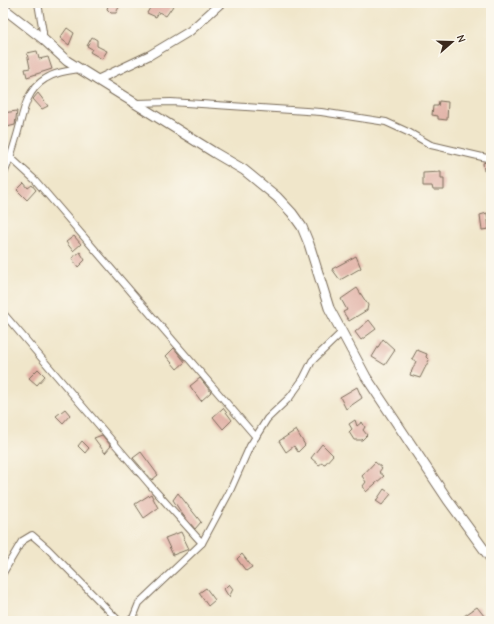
<svg xmlns="http://www.w3.org/2000/svg" width="494" height="624" font-family="'Comic Neue',sans-serif">
  <style>
    .building { fill: #e0aea3 }
    .lines { fill: none; stroke-linecap: round; stroke-linejoin: round }
    .minor-casing { stroke: #7a6c5a; stroke-width: 8 }
    .tertiary-casing { stroke: #7a6c5a; stroke-width: 10 }
    .secondary-casing { stroke: #7a6c5a; stroke-width: 11 }
    .minor { stroke: #fff; stroke-width: 6 }
    .tertiary { stroke: #fff; stroke-width: 8 }
    .secondary { stroke: #fff; stroke-width: 9 }
  </style>
  <rect width="100%" height="100%" fill="#fbf7ec"/>
  <filter id="ink" filterUnits="userSpaceOnUse"><feTurbulence type="fractalNoise" baseFrequency=".025" numOctaves="2"/><feDisplacementMap in="SourceGraphic" scale="8" xChannelSelector="R" yChannelSelector="G"/><feConvolveMatrix kernelMatrix="1 2 1 2 8 2 1 2 1" color-interpolation-filters="sRGB"/></filter>
  <filter id="wash" filterUnits="userSpaceOnUse"><feTurbulence type="fractalNoise" baseFrequency=".012" numOctaves="4" result="noise"/><feDisplacementMap in="SourceGraphic" scale="16" xChannelSelector="R" yChannelSelector="G"/><feGaussianBlur stdDeviation="0.9" result="paint"/><feColorMatrix in="noise" values="0 0 0 0 0 0 0 0 0 0 0 0 0 0 0 0 0 1.4 0 .05"/><feComposite in="paint" operator="in"/></filter>
  <g filter="url(#wash)">
    <rect width="100%" height="100%" fill="#f0e6ca"/>
    <g id="blocks">
      <g class="building">
        <polygon points="109,3 121,3 116,13 111,13 107,9"/>
        <polygon points="153,3 168,3 173,6 166,16 159,12 156,17 147,13"/>
        <polygon points="67,28 74,33 69,45 60,38"/>
        <polygon points="92,37 97,40 97,46 107,51 102,59 90,52 92,49 87,46"/>
        <polygon points="37,51 39,59 48,57 52,69 27,77 25,69 30,68 27,53"/>
        <polygon points="38,93 48,106 42,109 33,99"/>
        <polygon points="439,101 448,102 447,120 438,119 438,116 432,115 433,106 438,106"/>
        <polygon points="17,111 15,125 3,128 3,113"/>
        <polygon points="486,162 491,163 491,170 484,171 483,163"/>
        <polygon points="441,172 441,179 444,179 444,190 433,190 432,186 423,186 423,173"/>
        <polygon points="24,183 28,188 32,185 36,190 27,200 17,190"/>
        <polygon points="487,213 489,229 482,230 480,215"/>
        <polygon points="74,236 81,244 73,251 66,242"/>
        <polygon points="80,252 85,260 78,267 72,258"/>
        <polygon points="356,256 361,268 340,280 332,269"/>
        <polygon points="357,288 368,305 367,310 349,321 343,312 347,310 341,299"/>
        <polygon points="369,320 376,329 361,340 355,332"/>
        <polygon points="383,339 395,350 385,365 372,357"/>
        <polygon points="174,348 185,362 177,369 166,356"/>
        <polygon points="417,350 427,354 426,357 429,360 420,378 410,375 416,361 412,359"/>
        <polygon points="38,369 45,376 37,385 29,378"/>
        <polygon points="200,378 211,392 201,401 190,386"/>
        <polygon points="357,387 362,398 346,409 340,397"/>
        <polygon points="223,408 232,420 223,429 213,417"/>
        <polygon points="65,409 70,415 63,423 56,416"/>
        <polygon points="355,420 357,426 362,422 365,427 363,430 367,435 362,440 354,440 349,432 352,429 349,424"/>
        <polygon points="296,430 305,445 298,452 294,446 286,452 279,441"/>
        <polygon points="102,435 111,446 105,453 94,438"/>
        <polygon points="82,441 89,448 85,453 78,446"/>
        <polygon points="322,444 333,455 325,464 322,463 319,465 311,458"/>
        <polygon points="141,452 158,475 152,480 133,458"/>
        <polygon points="375,462 382,468 379,472 384,476 366,492 363,486 366,482 362,476"/>
        <polygon points="384,489 391,494 382,505 376,501"/>
        <polygon points="178,493 201,522 195,529 183,515 173,500"/>
        <polygon points="151,494 158,508 144,518 135,504"/>
        <polygon points="181,532 189,549 173,555 165,538"/>
        <polygon points="242,554 252,567 246,571 237,559"/>
        <polygon points="229,584 233,589 229,597 224,589"/>
        <polygon points="206,588 215,600 208,606 199,593"/>
        <polygon points="477,607 488,621 466,621 464,616"/>
      </g>
    </g>
  </g>
  <g filter="url(#ink)">
    <use href="#blocks" fill-opacity="0" stroke="#7a6c5a" stroke-width="1"/>
    <g class="lines">
      <defs>
        <g id="minor">
          <polyline points="38,3 43,32 43,39"/>
          <polyline points="137,103 171,102 321,112 386,122 410,133 431,145 491,159"/>
          <polyline points="10,157 35,180 256,437"/>
          <path d="M3,176C9,163 13,149 17,135C23,115 25,91 45,79C55,72 68,71 80,69"/>
          <polyline points="3,313 150,485 202,543"/>
          <polyline points="3,573 22,541 32,535 48,549 119,621"/>
          <polyline points="128,621 133,618 139,603 202,543 229,493 250,446 267,419 290,397 303,379 312,361 342,332"/>
        </g>
        <polyline id="tertiary" points="97,80 150,55 190,31 221,3"/>
        <polyline id="secondary" points="3,8 43,39 67,61 215,153 244,170 277,197 292,213 302,227 309,244 329,308 366,377 448,500 491,559"/>
      </defs>
      <use href="#minor" class="minor-casing"/>
      <use href="#tertiary" class="tertiary-casing"/>
      <use href="#secondary" class="secondary-casing"/>
      <use href="#minor" class="minor"/>
      <use href="#tertiary" class="tertiary"/>
      <use href="#secondary" class="secondary"/>
    </g>
  </g>
  <rect width="494" height="624" fill="none" stroke="#fbf7ec" stroke-width="16"/>
  <g transform="translate(452 42) rotate(70)" stroke="#fbf7ec" stroke-width="3" paint-order="stroke">
  <path d="M0-3L7 15L0 10L-7 15Z" fill="#3b2a1e"/>
  <text y="-6" font-size="11" font-weight="bold" text-anchor="middle" fill="#3b2a1e">N</text>
  </g>
</svg>
